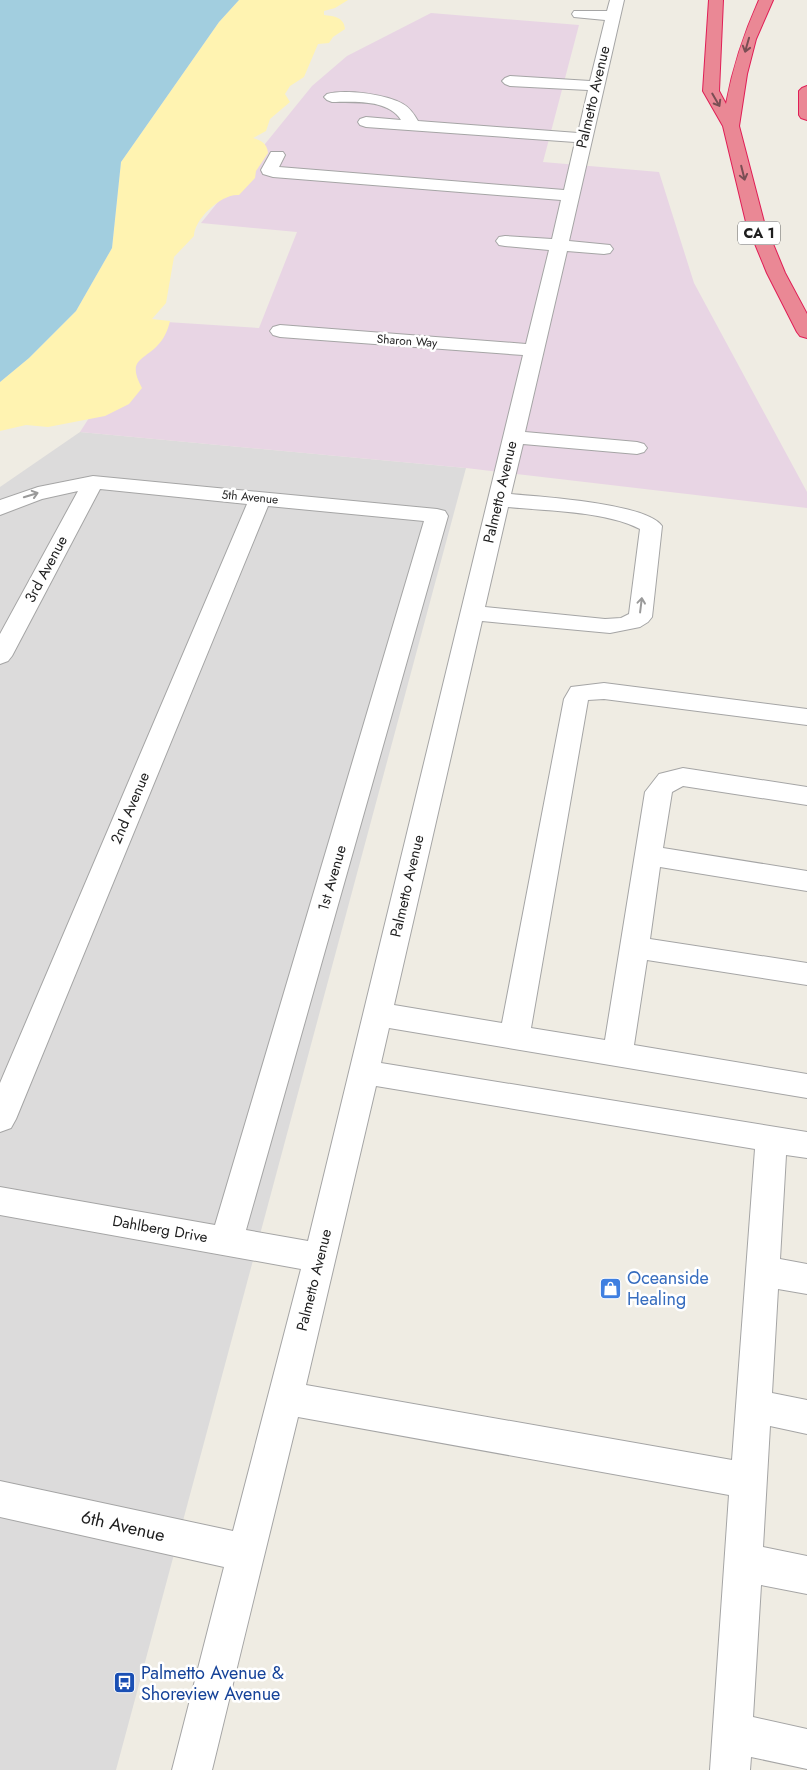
<svg xmlns="http://www.w3.org/2000/svg" width="807" height="1770" font-family="Jost,sans-serif">
  <style>
    .residential { fill: #dcdbdb }
    .industrial { fill: #e8d5e4 }
    .sand { fill: #fff3b1 }
    .water { fill: #a2cedf }
    .lines { fill: none; stroke-linecap: round; stroke-linejoin: round }
    .minor-casing { stroke: #a5a5a5; stroke-width: 2 }
    .highway-casing { stroke: #e01e56; stroke-width: 2 }
    .minor { fill: #fff; fill-rule: evenodd }
    .highway { fill: #ea8895; fill-rule: evenodd }
    .oneway { stroke: #7a4e54 }
    .oneway2 { stroke: #9a9a9a }
    .labels { text-anchor: middle; dominant-baseline: central; stroke-width: 5; stroke-linejoin: round; paint-order: stroke }
    .far-street-label { font-size: 12px; fill: #1e1e1e; stroke: #fff }
    .shield { fill: #fff; stroke: #626262; stroke-width: 1 }
    .shield-label { font-size: 14px; font-weight: bold; fill: #1e1e1e }
    .street-label { font-size: 15px; fill: #1e1e1e; stroke: #fff }
    .near-shop-label { font-size: 18px; fill: #366cbe; stroke: #fff; text-anchor: start }
    .near-street-label { font-size: 18px; fill: #1e1e1e; stroke: #fff }
    .near-transit-label { font-size: 18px; fill: #164399; stroke: #fff; text-anchor: start }
  </style>
  <rect width="100%" height="100%" fill="#efece3"/>
  <polygon class="residential" points="80,432 466,468 116,1770 0,1770 0,487"/>
  <polygon class="industrial" points="431,13 579,25 543,162 659,172 694,283 807,492 807,508 466,468 80,432 151,321 259,328 297,232 201,223 312,86 347,56"/>
  <path class="sand" d="M239,0H348L335,8L324,11V15C334,16 344,17 345,29L333,37L329,43L318,44L304,77L290,86L285,94L290,102L270,119L266,131L253,138C261,141 267,143 268,153L256,171L255,178L239,195C222,193 194,219 194,236L174,257L166,303L152,319L170,321C168,330 164,339 157,346C142,361 127,360 142,388L129,404L105,416L48,427L26,425L0,431V382L29,358L76,311L112,248L121,162L219,22Z"/>
  <polygon class="water" points="0,0 239,0 219,22 121,162 112,248 76,311 29,358 0,382"/>
  <g class="lines">
    <defs>
      <path id="minor" d="M610,0H624L569,241L610,245L613,249L610,253L604,254L567,251L525,432L637,442L644,444L647,448L644,452L637,454L523,444L511,494C541,497 646,503 662,526L652,617L648,622L640,627L610,633L482,621L394,1005L502,1023L564,699L571,687L604,683L807,709V725L604,699L588,700L531,1028L605,1040L645,792L659,774L683,768L807,787V805L683,786L672,792L663,848L807,871V891L660,867L650,939L807,963V985L647,960L634,1045L807,1074V1098L389,1028L381,1063L807,1132V1158L786,1155L780,1259L807,1264V1294L778,1289L772,1393L807,1400V1434L770,1426L763,1547L807,1556V1594L761,1585L753,1717L807,1729V1769L751,1757L750,1770H710L729,1495L298,1417L212,1770H172L224,1567L0,1517V1481L233,1531L301,1269L0,1215V1187L215,1225L424,521L268,506L16,1119L11,1128L0,1132V1083L247,504L100,489L12,656L8,661L0,664V634L78,491L42,499L0,515V500L38,487L93,476L437,509L445,511L448,516L246,1230L308,1241L523,355L280,337L273,335L270,331L273,327L280,325L526,344L549,250L505,246L499,245L496,241L499,237L505,236L552,239L561,200L273,177L263,174L261,170L271,152H283L285,155L279,167L564,190L575,142L366,127L360,125L358,122L360,119L366,117L401,120C388,99 353,102 332,102L327,100L324,97L327,94C345,89 386,94 403,104C410,108 414,114 418,121L578,133L588,90L510,86L505,84L502,81L505,78L510,76L590,81L605,20L574,17L572,14L574,11H607ZM508,507C547,511 605,511 640,529L629,614L621,618L605,619L485,607ZM376,1086L755,1149L732,1460L306,1385Z"/>
      <g id="highway">
        <path d="M709,0H723L719,91L726,104C733,66 743,36 759,0H773L756,39L747,74L739,126L764,222L785,273L807,314V338L800,336L797,332L767,273L746,222L723,126L703,91Z"/>
        <polygon points="807,86 807,120 801,118 799,115 799,91 802,88"/>
      </g>
    </defs>
    <use href="#minor" class="minor-casing"/>
    <use href="#highway" class="highway-casing"/>
    <use href="#minor" class="minor"/>
    <use href="#highway" class="highway"/>
  </g>
  <defs><path id="oneway-shaft" d="M-6 0H5M1.5-3L5.5 0L1.5 3" fill="none" stroke-width="1.6" stroke-linecap="round" stroke-linejoin="round" transform="scale(1.25)"/></defs>
  <g class="oneway">
    <use href="#oneway-shaft" transform="translate(747 45) rotate(106)"/>
    <use href="#oneway-shaft" transform="translate(716 100) rotate(60)"/>
    <use href="#oneway-shaft" transform="translate(743 173) rotate(76)"/>
  </g>
  <g class="oneway2">
    <use href="#oneway-shaft" transform="translate(31 495) rotate(-17)"/>
    <use href="#oneway-shaft" transform="translate(641 605) rotate(-83)"/>
  </g>
  <defs>
    <symbol id="shop-square" viewBox="-11 -11 22 22"><rect x="-9" y="-9" width="18" height="18" rx="4" fill="#3f7fe0" stroke="#fff"/><path d="M-5-2.5h2.3a2.7 3.5 0 0 1 5.4 0H5L5.5 6h-11ZM-1.5-2.5h3a1.5 2.3 0 0 0-3 0Z" fill="#fff"/></symbol>
    <symbol id="bus-square" viewBox="-11 -11 22 22"><rect x="-9" y="-9" width="18" height="18" rx="4" fill="#1a4fb4" stroke="#fff"/><path d="M-5-6H5V4H4V6H2V4H-2V6H-4V4H-5ZM-3.5-4V0h7V-4ZM-3.5 1.2v1.5H-2V1.2ZM2 1.2v1.5H3.5V1.2Z" fill="#fff"/></symbol>
  </defs>
  <g fill-rule="evenodd">
    <use href="#shop-square" x="598" y="1276" width="25" height="25"/>
    <use href="#bus-square" x="112" y="1670" width="25" height="25"/>
  </g>
  <g class="labels">
    <g class="far-street-label">
      <text transform="translate(407 341) rotate(4)">Sharon Way</text>
      <text transform="translate(250 497) rotate(5)">5th Avenue</text>
    </g>
    <rect class="shield" x="738" y="221.5" width="42" height="23" rx="4"/>
    <g class="shield-label">
      <text x="759" y="233">CA 1</text>
    </g>
    <g class="street-label">
      <text transform="translate(593 97) rotate(-77)">Palmetto Avenue</text>
      <text transform="translate(500 492) rotate(-77)">Palmetto Avenue</text>
      <text transform="translate(46 569) rotate(-62)">3rd Avenue</text>
      <text transform="translate(130 808) rotate(-67)">2nd Avenue</text>
      <text transform="translate(332 878) rotate(-74)">1st Avenue</text>
      <text transform="translate(407 886) rotate(-77)">Palmetto Avenue</text>
      <text transform="translate(160 1229) rotate(10)">Dahlberg Drive</text>
      <text transform="translate(314 1280) rotate(-76)">Palmetto Avenue</text>
    </g>
    <g class="near-shop-label">
      <text x="627" y="1278">Oceanside<tspan x="627" dy="21">Healing</tspan></text>
    </g>
    <g class="near-street-label">
      <text transform="translate(123 1526) rotate(13)">6th Avenue</text>
    </g>
    <g class="near-transit-label">
      <text x="141" y="1673">Palmetto Avenue &amp;<tspan x="141" dy="21">Shoreview Avenue</tspan></text>
    </g>
  </g>
</svg>
